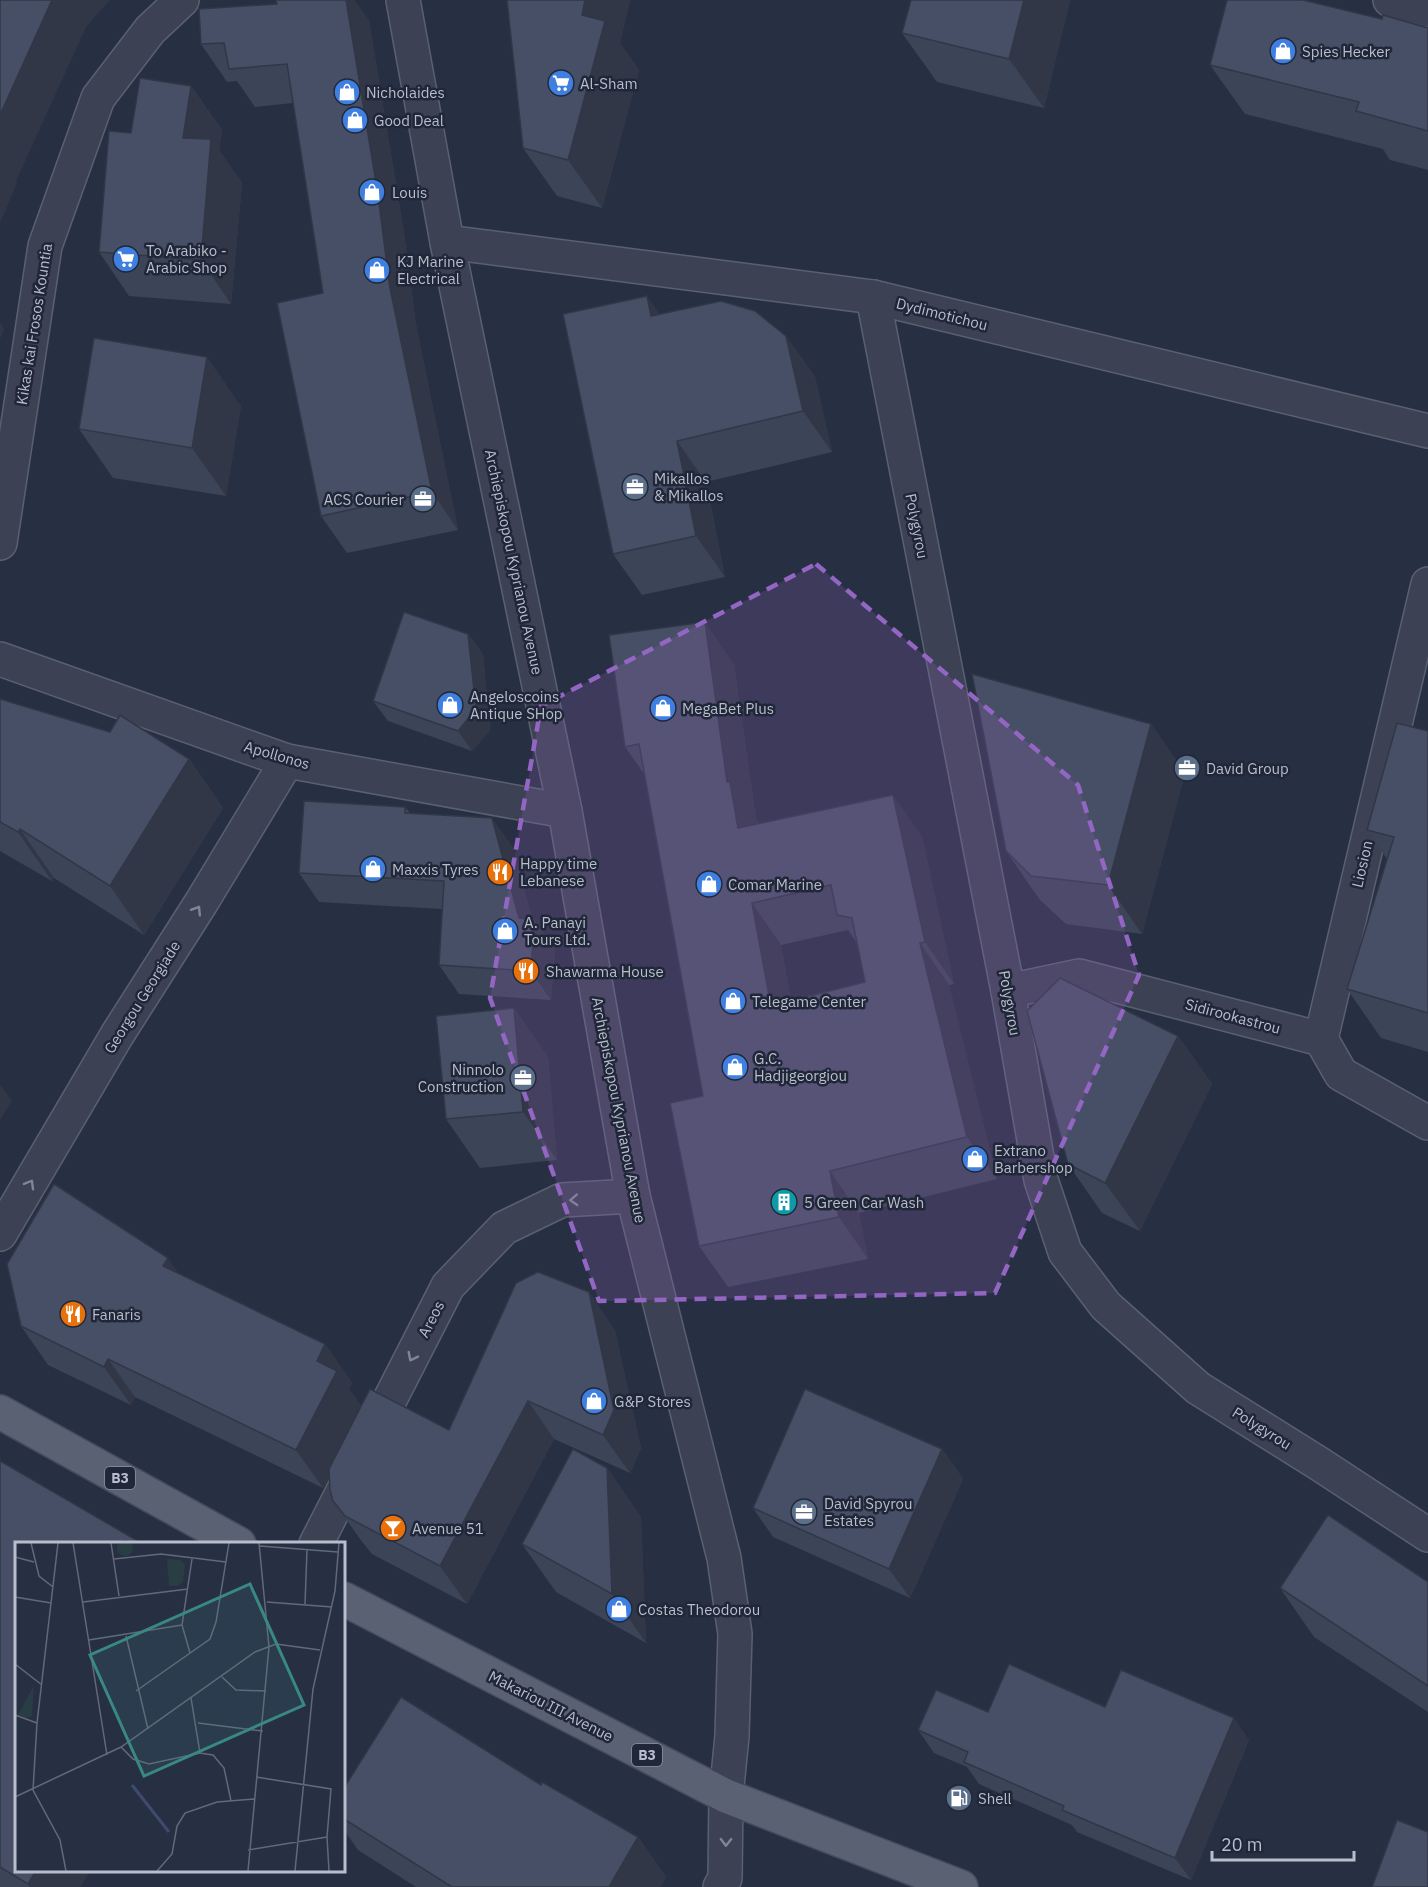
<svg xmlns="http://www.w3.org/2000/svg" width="1428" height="1887" font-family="'IBM Plex Sans',sans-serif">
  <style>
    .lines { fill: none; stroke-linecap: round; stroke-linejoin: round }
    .minor-casing { stroke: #5a6070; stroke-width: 36 }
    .major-casing { stroke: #454b5c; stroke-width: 36 }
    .minor { stroke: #3c4253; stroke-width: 33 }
    .major { stroke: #5a6173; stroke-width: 33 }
    .wall { fill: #3c4457; fill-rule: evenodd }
    .shaded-wall { fill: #313747 }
    .building { fill: #464f65; stroke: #313747; stroke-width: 1.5; fill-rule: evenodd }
    .oneway { stroke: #818696 }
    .marked { fill: #9466c4; fill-opacity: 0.2; stroke: #9466c4; stroke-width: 4.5; stroke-dasharray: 12 8; stroke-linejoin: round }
    .labels { text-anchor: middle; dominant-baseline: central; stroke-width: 5; stroke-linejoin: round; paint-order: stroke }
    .shield { fill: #202738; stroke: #8b91a0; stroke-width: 1.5 }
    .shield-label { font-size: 14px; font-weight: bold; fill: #b9becc }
    .poi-label { font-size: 15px; fill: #b9becc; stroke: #202738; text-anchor: start }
    .street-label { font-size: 15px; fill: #b9becc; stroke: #202738 }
    .inset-river { fill: none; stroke: #3e4b6c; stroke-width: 3 }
    .inset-road { fill: none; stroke: #61697a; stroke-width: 1.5 }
    .view { fill: #3a8886; fill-opacity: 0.15; stroke: #3a8886; stroke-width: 3 }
    .inset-edge { fill: none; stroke: #b9becc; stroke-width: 3 }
  </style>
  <rect width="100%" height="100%" fill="#273043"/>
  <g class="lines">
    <defs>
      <g id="minor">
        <polyline points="403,0 447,242 565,811 633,1196 724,1558 735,1634 732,1736 726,1796 725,1878 720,1887"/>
        <polyline points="1390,0 1428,10"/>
        <polyline points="447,242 873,297 1428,431"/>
        <polyline points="873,297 1008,991 1041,1180 1065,1252 1106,1306 1198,1388 1318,1463 1428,1535"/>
        <polyline points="0,543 45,246 98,98 150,30 182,0"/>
        <polyline points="0,659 287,761 565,811"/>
        <polyline points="1008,991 1079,976 1321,1039 1341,1074 1428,1123"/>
        <polyline points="1321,1039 1428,584"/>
        <polyline points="0,1234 117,1035 201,903 287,761"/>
        <polyline points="316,1544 448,1286 504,1228 562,1200 633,1196"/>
      </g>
      <g id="major">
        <polyline points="0,1412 239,1544"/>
        <polyline points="344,1599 726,1796 961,1887"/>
      </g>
    </defs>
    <use href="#minor" class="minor-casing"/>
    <use href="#major" class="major-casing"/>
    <use href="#minor" class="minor"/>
    <use href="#major" class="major"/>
  </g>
  <g class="wall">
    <polygon points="276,0 354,0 369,21 404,233 416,325 458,530 347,553 321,516 323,293 293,103 255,107 237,81 227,82 201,44 277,4"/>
    <polygon points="507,0 630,0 620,43 639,70 602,208 557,196 523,148"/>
    <polygon points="911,0 1070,0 1044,108 937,82 902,33"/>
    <polygon points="1382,19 1428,28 1428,170 1390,160 1383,149 1245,114 1210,65"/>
    <polygon points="191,86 222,130 219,150 242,183 231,304 129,296 99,252 131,133"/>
    <polygon points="660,314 786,336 815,377 832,452 706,482 725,577 642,595 613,554"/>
    <polygon points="241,406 226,496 113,478 79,429"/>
    <polygon points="468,634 483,654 490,730 472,751 388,721 373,701"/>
    <path d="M734,664L756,819L759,823L922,836L954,984L949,985L997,1179L859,1213L868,1259L728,1287L699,1246L703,1096L645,775L625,747ZM848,930L857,943L865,982L791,1000L781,945Z"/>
    <polygon points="0,699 189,759 223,808 144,935 54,878 52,881 0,851"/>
    <polygon points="1151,724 1185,773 1142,934 1066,924 1040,900 1006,851"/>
    <polygon points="1428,731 1428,1052 1381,1038 1347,989 1387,859 1367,830"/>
    <polygon points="405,807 410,813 513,847 532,919 534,920 555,949 551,1000 459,994 439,965 442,909 319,902 299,873"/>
    <polygon points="514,1008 548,1057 557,1160 480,1168 446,1119"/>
    <polygon points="1178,1036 1212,1084 1140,1231 1102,1213 1068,1164"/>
    <polygon points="178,1273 325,1344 352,1383 349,1389 361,1406 449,1430 589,1292 615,1331 641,1448 630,1473 554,1439 467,1604 372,1554 360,1539 333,1501 330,1476 323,1488 135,1397 131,1405 48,1365 21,1326"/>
    <polygon points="942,1449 963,1479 910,1598 773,1537 753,1508"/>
    <polygon points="0,1461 90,1870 80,1887 0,1887"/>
    <polygon points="607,1468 641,1517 646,1643 556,1592 522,1544"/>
    <polygon points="1428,1582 1428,1712 1314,1637 1280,1588"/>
    <polygon points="1105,1707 1249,1740 1191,1880 1077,1832 1072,1825 979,1784 967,1767 934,1753 918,1730 988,1712"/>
    <polygon points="541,1785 638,1837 666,1877 660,1887 416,1887 358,1850 344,1830 344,1788"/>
  </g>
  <g class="shaded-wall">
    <polygon points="52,0 110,0 86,27 16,181 17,183 0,223 0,115"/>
    <polygon points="346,0 354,0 369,21 404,233 416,325 458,530 432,492 390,288"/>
    <polygon points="585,0 630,0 620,43 639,70 602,208 568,160 582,15"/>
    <polygon points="1024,0 1070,0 1044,108 1009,59"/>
    <polygon points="191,86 222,130 219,150 242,183 231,304 201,260 183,138"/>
    <polygon points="647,296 676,338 651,316"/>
    <polygon points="0,323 4,329 0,339"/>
    <polygon points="786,336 815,377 832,452 803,411"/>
    <polygon points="207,357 241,406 226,496 192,448"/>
    <polygon points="677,441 706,482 725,577 696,536"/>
    <polygon points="705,622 734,664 756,819 759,824 738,828 727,782"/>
    <polygon points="468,634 483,654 490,730 472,751 458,731"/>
    <polygon points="1151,724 1185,773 1142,934 1108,885"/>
    <polygon points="189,759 223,808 144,935 110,886"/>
    <polygon points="893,795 922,836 954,984 925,942"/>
    <polygon points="492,818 513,847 534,928 534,920 555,949 551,1000 531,971 519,918"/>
    <polygon points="20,829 54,878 52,881 18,832"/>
    <polygon points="752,903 781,945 800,1047 771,1006"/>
    <polygon points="920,943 949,985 997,1179 967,1137"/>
    <polygon points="514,1008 548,1057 557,1160 523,1112"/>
    <polygon points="1178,1036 1212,1084 1140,1231 1105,1183"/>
    <polygon points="0,1084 12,1101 0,1120"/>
    <polygon points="830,1171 859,1213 868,1259 839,1217"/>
    <polygon points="168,1258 195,1297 163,1266"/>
    <polygon points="589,1292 615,1331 641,1448 630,1473 603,1435"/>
    <polygon points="325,1344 352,1383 349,1389 364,1410 323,1488 296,1450 317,1361"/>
    <polygon points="108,1359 135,1397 131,1405 104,1367"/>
    <polygon points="528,1401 554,1439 467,1604 440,1566"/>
    <polygon points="942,1449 963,1479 910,1598 889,1569"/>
    <polygon points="607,1468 641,1517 646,1643 612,1594"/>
    <polygon points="1234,1718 1249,1740 1191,1880 1175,1858"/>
    <polygon points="638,1837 666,1877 660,1887 609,1887"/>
    <polygon points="36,1870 90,1870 80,1887 29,1887 28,1884"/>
  </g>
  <g class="building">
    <polygon points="0,0 52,0 0,115"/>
    <polygon points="276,0 346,0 378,195 390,288 432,492 321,516 277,303 323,293 287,64 229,69 224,43 201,44 199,9 277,4"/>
    <polygon points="507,0 585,0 582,15 605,21 568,160 523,148"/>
    <polygon points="911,0 1024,0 1009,59 902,33"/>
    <polygon points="1227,0 1303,0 1382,19 1383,15 1428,28 1428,131 1356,111 1359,102 1210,65"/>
    <polygon points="140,78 191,86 183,138 211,139 201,260 99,252 109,131 131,133"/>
    <polygon points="647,296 651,316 721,301 755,311 786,336 803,411 677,441 696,536 613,554 563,314"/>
    <polygon points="94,338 207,357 192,448 79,429"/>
    <polygon points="404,612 468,634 476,709 458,731 373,701"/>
    <path d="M705,622L727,782H730L738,828L893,795L925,942L920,943L967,1137L830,1171L839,1217L699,1246L670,1103L703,1096L639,744L625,747L609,635ZM831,885L837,915L852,918L865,982L771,1006L752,903Z"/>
    <polygon points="972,674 1151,724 1108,885 1031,876 1006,851"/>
    <polygon points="0,699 110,732 120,715 189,759 110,886 20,829 18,832 0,822"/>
    <polygon points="1397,723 1428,731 1428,1013 1347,989 1394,837 1367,830"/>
    <polygon points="304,801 405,807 405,813 492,818 519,918 534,920 531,971 439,965 444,881 299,873"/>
    <polygon points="1060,978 1178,1036 1105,1183 1068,1164 1027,1011"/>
    <polygon points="514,1008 523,1112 446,1119 436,1016"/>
    <polygon points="54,1184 168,1258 163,1266 325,1344 317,1361 337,1371 296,1450 108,1359 104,1367 21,1326 7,1264"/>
    <polygon points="538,1272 589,1292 614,1410 603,1435 528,1401 440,1566 345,1516 333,1501 330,1490 329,1469 370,1389 449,1430 516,1283"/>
    <polygon points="805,1389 942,1449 889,1569 753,1508"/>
    <polygon points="573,1449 607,1468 612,1594 522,1544"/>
    <polygon points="0,1461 143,1544 16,1544 16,1870 36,1870 28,1884 0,1867"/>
    <polygon points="1328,1515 1428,1582 1428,1686 1280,1588"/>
    <polygon points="1009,1664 1105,1707 1121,1670 1234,1718 1175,1858 1062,1810 1064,1806 964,1762 968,1752 918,1730 936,1690 988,1712"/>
    <polygon points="401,1697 541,1785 542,1782 638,1837 609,1887 452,1887 344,1819 344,1788"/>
    <polygon points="1397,1820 1428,1832 1428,1887 1372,1887"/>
  </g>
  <defs><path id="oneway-chevron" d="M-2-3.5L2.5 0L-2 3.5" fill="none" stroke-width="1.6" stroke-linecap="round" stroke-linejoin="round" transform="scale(1.5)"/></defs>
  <g class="oneway">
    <use href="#oneway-chevron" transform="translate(197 910) rotate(-58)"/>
    <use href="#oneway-chevron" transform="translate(30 1184) rotate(-60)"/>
    <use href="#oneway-chevron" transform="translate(574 1200) rotate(177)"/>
    <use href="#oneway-chevron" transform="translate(412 1357) rotate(117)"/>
    <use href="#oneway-chevron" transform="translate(726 1842) rotate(91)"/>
  </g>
  <path class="marked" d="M816,564L1078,785L1139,975L995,1293L599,1301L490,998L541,706Z"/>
  <defs>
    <symbol id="shop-disc" viewBox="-11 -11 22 22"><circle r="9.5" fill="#3f7fe0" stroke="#202738"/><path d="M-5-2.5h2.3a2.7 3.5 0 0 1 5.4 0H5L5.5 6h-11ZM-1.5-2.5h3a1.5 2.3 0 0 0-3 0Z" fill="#fff"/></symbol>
    <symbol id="supermarket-disc" viewBox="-11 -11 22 22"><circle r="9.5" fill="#3f7fe0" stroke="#202738"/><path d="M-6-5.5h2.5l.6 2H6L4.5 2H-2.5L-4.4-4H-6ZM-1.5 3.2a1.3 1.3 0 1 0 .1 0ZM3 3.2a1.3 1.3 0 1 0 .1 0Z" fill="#fff"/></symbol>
    <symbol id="office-disc" viewBox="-11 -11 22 22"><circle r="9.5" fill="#5c6f8a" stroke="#202738"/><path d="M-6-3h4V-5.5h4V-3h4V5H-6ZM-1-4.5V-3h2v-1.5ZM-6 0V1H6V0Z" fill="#fff"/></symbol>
    <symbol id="restaurant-disc" viewBox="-11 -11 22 22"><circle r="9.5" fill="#e8710a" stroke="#202738"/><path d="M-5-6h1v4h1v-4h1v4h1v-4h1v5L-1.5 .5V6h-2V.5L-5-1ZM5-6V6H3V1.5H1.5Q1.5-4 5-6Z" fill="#fff"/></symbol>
    <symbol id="building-disc" viewBox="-11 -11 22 22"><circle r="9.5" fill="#0f9aa8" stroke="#202738"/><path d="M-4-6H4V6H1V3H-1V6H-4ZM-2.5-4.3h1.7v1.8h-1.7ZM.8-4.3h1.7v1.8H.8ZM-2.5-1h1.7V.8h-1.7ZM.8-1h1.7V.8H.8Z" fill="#fff"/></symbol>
    <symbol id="bar-disc" viewBox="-11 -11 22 22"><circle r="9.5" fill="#e8710a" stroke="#202738"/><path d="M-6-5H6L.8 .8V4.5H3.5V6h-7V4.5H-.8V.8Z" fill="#fff"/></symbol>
    <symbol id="fuel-disc" viewBox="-11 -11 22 22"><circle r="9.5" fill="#5c6f8a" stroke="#202738"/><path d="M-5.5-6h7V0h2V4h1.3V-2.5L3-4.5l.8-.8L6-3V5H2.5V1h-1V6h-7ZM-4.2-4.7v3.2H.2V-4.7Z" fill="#fff"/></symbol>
  </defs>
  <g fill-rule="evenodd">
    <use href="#shop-disc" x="1268" y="36" width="30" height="30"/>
    <use href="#supermarket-disc" x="546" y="68" width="30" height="30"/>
    <use href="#shop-disc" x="332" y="77" width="30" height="30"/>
    <use href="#shop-disc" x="340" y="105" width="30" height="30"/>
    <use href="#shop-disc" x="357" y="177" width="30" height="30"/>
    <use href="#supermarket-disc" x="111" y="244" width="30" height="30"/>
    <use href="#shop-disc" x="362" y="255" width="30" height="30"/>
    <use href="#office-disc" x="620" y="472" width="30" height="30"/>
    <use href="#office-disc" x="408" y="484" width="30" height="30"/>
    <use href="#shop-disc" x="435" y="690" width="30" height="30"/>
    <use href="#shop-disc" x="648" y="693" width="30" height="30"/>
    <use href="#office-disc" x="1172" y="753" width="30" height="30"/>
    <use href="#shop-disc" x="358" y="854" width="30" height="30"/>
    <use href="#restaurant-disc" x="485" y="857" width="30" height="30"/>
    <use href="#shop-disc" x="694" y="869" width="30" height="30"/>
    <use href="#shop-disc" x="490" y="916" width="30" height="30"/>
    <use href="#restaurant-disc" x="511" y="956" width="30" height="30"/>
    <use href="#shop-disc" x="718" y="986" width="30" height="30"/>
    <use href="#shop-disc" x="720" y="1052" width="30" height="30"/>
    <use href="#office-disc" x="508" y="1063" width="30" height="30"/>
    <use href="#shop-disc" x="960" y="1144" width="30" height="30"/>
    <use href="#building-disc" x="769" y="1187" width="30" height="30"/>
    <use href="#restaurant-disc" x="58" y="1299" width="30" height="30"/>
    <use href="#shop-disc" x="579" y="1386" width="30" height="30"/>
    <use href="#office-disc" x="789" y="1497" width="30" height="30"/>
    <use href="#bar-disc" x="378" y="1513" width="30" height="30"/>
    <use href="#shop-disc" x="604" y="1594" width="30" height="30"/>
    <use href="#fuel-disc" x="944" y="1783" width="30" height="30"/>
  </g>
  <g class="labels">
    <g class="shield">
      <rect x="105" y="1467" width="30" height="22" rx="4.5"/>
      <rect x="632" y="1744" width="30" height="22" rx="4.5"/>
    </g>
    <g class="shield-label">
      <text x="120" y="1478">B3</text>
      <text x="647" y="1755">B3</text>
    </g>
    <g class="poi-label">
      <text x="1302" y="51">Spies Hecker</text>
      <text x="580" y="83">Al-Sham</text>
      <text x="366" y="92">Nicholaides</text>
      <text x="374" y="120">Good Deal</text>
      <text x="392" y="192">Louis</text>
      <text x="146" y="250">To Arabiko -<tspan x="146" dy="17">Arabic Shop</tspan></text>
      <text x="397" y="261">KJ Marine<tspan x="397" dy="17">Electrical</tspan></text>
      <text x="654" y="478">Mikallos<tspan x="654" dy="17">&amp; Mikallos</tspan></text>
      <text x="404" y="499" text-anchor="end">ACS Courier</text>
      <text x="470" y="696">Angeloscoins<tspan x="470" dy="17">Antique SHop</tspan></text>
      <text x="682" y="708">MegaBet Plus</text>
      <text x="1206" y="768">David Group</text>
      <text x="520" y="863">Happy time<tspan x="520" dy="17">Lebanese</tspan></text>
      <text x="392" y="869">Maxxis Tyres</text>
      <text x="728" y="884">Comar Marine</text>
      <text x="524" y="922">A. Panayi<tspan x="524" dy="17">Tours Ltd.</tspan></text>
      <text x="546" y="971">Shawarma House</text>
      <text x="752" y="1001">Telegame Center</text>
      <text x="754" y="1058">G.C.<tspan x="754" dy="17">Hadjigeorgiou</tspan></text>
      <text x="504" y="1069" text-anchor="end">Ninnolo<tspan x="504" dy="17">Construction</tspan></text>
      <text x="994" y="1150">Extrano<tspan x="994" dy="17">Barbershop</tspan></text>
      <text x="804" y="1202">5 Green Car Wash</text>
      <text x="92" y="1314">Fanaris</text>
      <text x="614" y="1401">G&amp;P Stores</text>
      <text x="824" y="1503">David Spyrou<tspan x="824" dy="17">Estates</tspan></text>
      <text x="412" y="1528">Avenue 51</text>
      <text x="638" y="1609">Costas Theodorou</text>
      <text x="978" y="1798">Shell</text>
    </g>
    <g class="street-label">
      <text transform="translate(942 314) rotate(14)">Dydimotichou</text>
      <text transform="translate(34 324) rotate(-81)">Kikas kai Frosos Kountia</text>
      <text transform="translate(917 526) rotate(79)">Polygyrou</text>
      <text transform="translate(514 562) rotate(78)">Archiepiskopou Kyprianou Avenue</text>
      <text transform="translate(277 755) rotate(16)">Apollonos</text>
      <text transform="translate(1362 864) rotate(-77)">Liosion</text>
      <text transform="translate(142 997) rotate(-58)">Georgou Georgiade</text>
      <text transform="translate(1010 1003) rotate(80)">Polygyrou</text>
      <text transform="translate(1233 1016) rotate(15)">Sidirookastrou</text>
      <text transform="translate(619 1110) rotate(79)">Archiepiskopou Kyprianou Avenue</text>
      <text transform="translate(431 1319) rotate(-63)">Areos</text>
      <text transform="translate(1262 1428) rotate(32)">Polygyrou</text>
      <text transform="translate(551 1706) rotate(27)">Makariou III Avenue</text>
    </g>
  </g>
  <g transform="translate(15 1542)">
    <rect width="330" height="330" fill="#273043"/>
    <path d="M102 6a8 8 0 1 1 16 0a8 8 0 1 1-16 0ZM152,17L166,18L170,23L168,40L163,44H154ZM19,143L17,174L12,176L3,173Z" fill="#293d44"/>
    <path class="inset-river" d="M117,243L154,290"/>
    <path class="inset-road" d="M16,1L24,34L38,45M43,1L22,181L18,248L45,298L51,329M58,1L92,213M96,1L104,54M245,4L323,10M0,15L19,20M99,17L146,12L211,20M0,55L36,61M68,60L173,47M252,60L317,65M290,62L292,8M111,94L133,187M74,98L167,83M175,111L167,83L177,17M0,122L27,143M207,135L221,148L251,149M121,149L195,97L201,80L214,1M176,156L185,211M0,173L22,181M183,181L248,189M106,205L118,217L134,222L185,211L198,213L209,226L216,259M241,235L316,247L312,295L314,329M0,255L106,205L240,110L261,102L305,108M233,308L312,295M142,329L157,312L162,284L170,271L202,260L239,257M233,329L254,105L244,1M280,329L298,147L320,49L324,1"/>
    <path class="view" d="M235,42L289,163L129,234L75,113Z"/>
    <rect width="330" height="330" class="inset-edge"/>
  </g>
  <path d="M1212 1851v9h142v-9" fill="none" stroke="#b9becc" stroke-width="3"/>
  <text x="1221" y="1851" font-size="18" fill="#b9becc" stroke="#202738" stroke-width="4.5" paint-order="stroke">20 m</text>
</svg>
